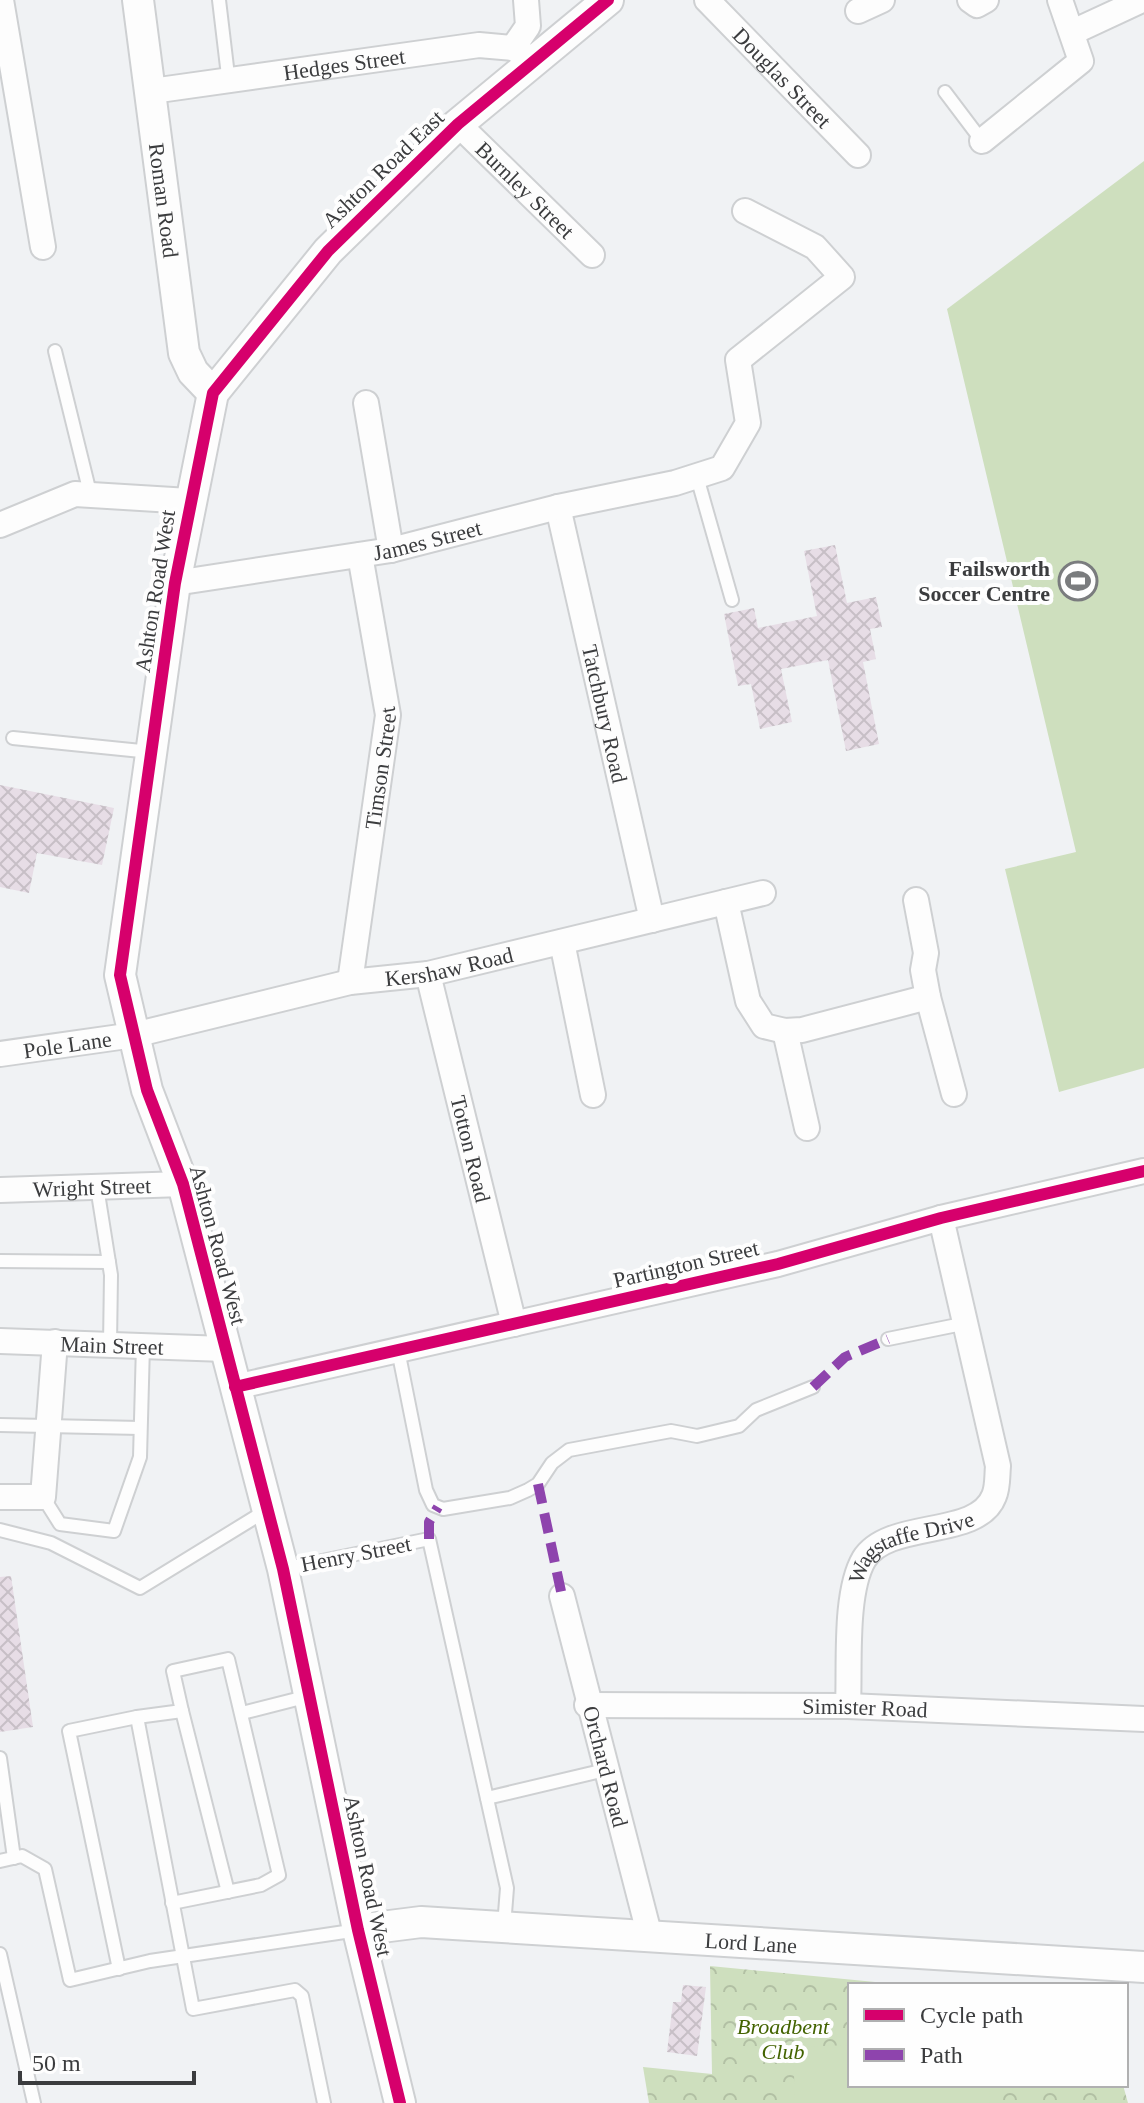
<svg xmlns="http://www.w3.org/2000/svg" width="1144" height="2103" font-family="Georgia,serif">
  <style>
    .park { fill: url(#park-crowns) }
    .pitch { fill: #cedfbe }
    .building { fill: url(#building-cross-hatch) }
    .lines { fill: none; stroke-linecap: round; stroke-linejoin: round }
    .service-casing { stroke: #ced0d2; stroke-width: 16 }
    .minor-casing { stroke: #ced0d2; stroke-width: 28 }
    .tertiary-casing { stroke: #ced0d2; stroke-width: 34 }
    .service { stroke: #fdfdfd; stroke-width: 12 }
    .minor { stroke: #fdfdfd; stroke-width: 24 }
    .tertiary { stroke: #fdfdfd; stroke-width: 30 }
    .quiet { stroke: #8e44ad; stroke-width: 10; stroke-dasharray: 20 10; stroke-linecap: butt }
    .cycleway-casing { stroke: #fefefe; stroke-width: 17 }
    .cycleway { stroke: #d6006c; stroke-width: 12 }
    .labels { text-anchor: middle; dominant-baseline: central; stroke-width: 8; stroke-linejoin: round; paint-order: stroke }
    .street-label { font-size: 22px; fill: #3b3c3e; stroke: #fefefe }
    .poi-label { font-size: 22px; font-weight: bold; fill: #3b3c3e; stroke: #fefefe; text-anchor: end }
    .park-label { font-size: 22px; font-style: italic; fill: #436300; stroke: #fefefe }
  </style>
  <defs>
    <pattern id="park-crowns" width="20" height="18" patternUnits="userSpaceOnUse" patternTransform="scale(2)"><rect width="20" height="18" fill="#cedfbe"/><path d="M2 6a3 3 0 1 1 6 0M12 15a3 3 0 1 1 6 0" fill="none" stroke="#b2c0a4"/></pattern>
    <pattern id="building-cross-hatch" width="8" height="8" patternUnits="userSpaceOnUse" patternTransform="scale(2)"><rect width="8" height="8" fill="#e7dde6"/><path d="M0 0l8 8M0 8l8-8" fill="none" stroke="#c7bfc6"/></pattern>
  </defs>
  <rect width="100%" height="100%" fill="#f0f2f4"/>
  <polygon class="park" points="710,1966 906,1985 850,1985 850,2085 1123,2085 1128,2103 649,2103 643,2067 712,2074"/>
  <g class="pitch">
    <polygon points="1144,161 1144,1068 1059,1092 1005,869 1076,852 947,309"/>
    <polygon points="850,2045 850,2085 989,2085 990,2103 795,2103 793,2047"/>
  </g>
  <g class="building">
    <polygon points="835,545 847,603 876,597 882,627 870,629 876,659 863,662 879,744 846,751 828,660 781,669 792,722 760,729 751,684 738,686 724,614 754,608 758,628 817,616 804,551"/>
    <polygon points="0,785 114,808 102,865 37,853 29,893 0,887"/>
    <polygon points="11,1576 33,1727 0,1732 0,1577"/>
    <polygon points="683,1985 706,1987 697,2056 667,2052 673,2002 681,2002"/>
  </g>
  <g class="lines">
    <defs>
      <g id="service">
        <polyline points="219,0 229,84"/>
        <polyline points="945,92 982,141"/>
        <polyline points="55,351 90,493"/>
        <polyline points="697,477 732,600"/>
        <polyline points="13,738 151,752"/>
        <polyline points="97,1187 111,1275 110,1344"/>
        <polyline points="0,1261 109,1262"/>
        <polyline points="888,1339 967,1323"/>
        <polyline points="398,1350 426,1490 433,1505 443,1509 510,1498 528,1490 538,1484 552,1463 569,1450 671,1431 697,1436 739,1426 756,1410 813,1387"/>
        <polyline points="0,1425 140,1428"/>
        <polyline points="43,1497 60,1524 114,1531 140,1457 143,1345"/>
        <polyline points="0,1530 51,1543 140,1588 267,1510"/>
        <polyline points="283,1569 429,1539 507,1888 504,1926"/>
        <polyline points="182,1711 228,1892"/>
        <polyline points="242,1713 309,1696"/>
        <polyline points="137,1717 182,1711 173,1671 228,1659 279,1875 261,1885 172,1903"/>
        <polyline points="0,1758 14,1858"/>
        <polyline points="487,1798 605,1770"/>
        <polyline points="0,1861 22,1856 45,1869 70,1980 150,1961 358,1930"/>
        <polyline points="0,1954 34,2103"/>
        <polyline points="119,1969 69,1731 137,1717 193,2009 295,1990 302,1996 324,2103"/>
      </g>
      <g id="minor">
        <polyline points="1,0 43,247"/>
        <path id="s1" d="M707,0L858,155"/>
        <polyline points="970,0 977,5 986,0"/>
        <polyline points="858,11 882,0"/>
        <polyline points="1073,32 1142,0"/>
        <polyline points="513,48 528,26 526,0"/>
        <path id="s2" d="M152,91L479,45L513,48L533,60"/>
        <path id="s3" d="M458,124L592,255"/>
        <polyline points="982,141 1081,61 1060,0"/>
        <polyline points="366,403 391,550"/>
        <path id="s4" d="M558,507L652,920"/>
        <polyline points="0,525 75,494 189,501"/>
        <path id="s5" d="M175,583L391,550L558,507L675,483L722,468L748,423L738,360L842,277L815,247L745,211"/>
        <polyline points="916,900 926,953 923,970 928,997 954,1094"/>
        <polyline points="726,902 748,1001 764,1026 785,1031 802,1030 928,997"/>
        <polyline points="562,942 593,1095"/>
        <path id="s6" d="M428,974L514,1324"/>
        <path id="s7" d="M350,982L388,715L360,555"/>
        <polyline points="785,1031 807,1128"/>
        <path id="s8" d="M0,1054L134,1035L350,982L428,974L763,893"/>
        <path id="s9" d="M0,1190L183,1184"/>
        <path id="s10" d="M0,1341L225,1349"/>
        <polyline points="235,1387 778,1264 941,1218 1144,1171"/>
        <polyline points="0,1497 43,1497 55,1342"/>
        <path id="s11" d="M562,1596L650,1937"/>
        <path id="s12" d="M587,1705L848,1706L1144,1719"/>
        <path id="s13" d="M848,1706C850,1667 844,1593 864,1559C889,1519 978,1539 994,1496C998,1487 997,1476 998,1466L941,1218"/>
      </g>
      <g id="tertiary">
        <path id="s14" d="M138,0L184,353L193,372L213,393"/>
        <path id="s15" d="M358,1930L421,1922L1144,1967"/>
        <polyline points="400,2103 358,1930 283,1569 183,1184 147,1090 120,975 175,583 213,393 328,251 458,124 608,0"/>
      </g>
    </defs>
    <use href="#service" class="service-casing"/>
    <use href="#minor" class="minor-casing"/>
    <use href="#tertiary" class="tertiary-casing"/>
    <use href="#service" class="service"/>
    <use href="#minor" class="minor"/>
    <use href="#tertiary" class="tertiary"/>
    <g class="quiet">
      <polyline points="813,1387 845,1357 888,1339"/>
      <polyline points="538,1484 562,1596"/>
      <polyline points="429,1539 429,1522 438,1507"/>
    </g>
    <defs>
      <g id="cycleway">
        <polyline points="235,1387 778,1264 941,1218 1144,1171"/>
        <polyline points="400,2103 358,1930 283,1569 183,1184 147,1090 120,975 175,583 213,393 328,251 458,124 608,0"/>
      </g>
    </defs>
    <use href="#cycleway" class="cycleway-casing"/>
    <use href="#cycleway" class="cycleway"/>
  </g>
  <defs>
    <symbol id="stadium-ring" viewBox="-11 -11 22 22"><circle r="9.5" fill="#fefefe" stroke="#7a7c7e" stroke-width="1.5"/><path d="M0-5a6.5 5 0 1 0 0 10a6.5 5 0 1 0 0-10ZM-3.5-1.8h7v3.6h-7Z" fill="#7a7c7e"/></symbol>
  </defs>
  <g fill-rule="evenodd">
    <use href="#stadium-ring" x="1056" y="559" width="44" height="44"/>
  </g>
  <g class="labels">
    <g class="street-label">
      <text stroke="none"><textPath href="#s2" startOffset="194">Hedges Street</textPath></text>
      <text stroke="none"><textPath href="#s1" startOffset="108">Douglas Street</textPath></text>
      <text transform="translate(383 169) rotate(-44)">Ashton Road East</text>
      <text stroke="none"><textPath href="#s3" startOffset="94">Burnley Street</textPath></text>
      <text stroke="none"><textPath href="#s14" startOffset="202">Roman Road</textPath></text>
      <text stroke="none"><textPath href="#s5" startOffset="256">James Street</textPath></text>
      <text transform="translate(155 591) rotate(-81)">Ashton Road West</text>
      <text stroke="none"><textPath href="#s4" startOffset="212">Tatchbury Road</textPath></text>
      <text stroke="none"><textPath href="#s7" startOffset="216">Timson Street</textPath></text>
      <text stroke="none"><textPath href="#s8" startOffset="458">Kershaw Road</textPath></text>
      <text stroke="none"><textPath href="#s8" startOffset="68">Pole Lane</textPath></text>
      <text stroke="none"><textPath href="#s6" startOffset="180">Totton Road</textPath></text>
      <text stroke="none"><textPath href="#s9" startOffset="92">Wright Street</textPath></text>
      <text transform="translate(218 1245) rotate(75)">Ashton Road West</text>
      <text transform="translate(686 1264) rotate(-13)">Partington Street</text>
      <text stroke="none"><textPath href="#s10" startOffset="112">Main Street</textPath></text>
      <text stroke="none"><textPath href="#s13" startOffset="196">Wagstaffe Drive</textPath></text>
      <text transform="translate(356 1554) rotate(-11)">Henry Street</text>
      <text stroke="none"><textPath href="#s12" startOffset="278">Simister Road</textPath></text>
      <text stroke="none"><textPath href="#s11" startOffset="176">Orchard Road</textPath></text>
      <text transform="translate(368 1876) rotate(78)">Ashton Road West</text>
      <text stroke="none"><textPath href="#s15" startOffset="394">Lord Lane</textPath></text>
    </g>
    <g class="poi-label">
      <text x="1050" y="568">Failsworth<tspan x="1050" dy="25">Soccer Centre</tspan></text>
    </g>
    <g class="park-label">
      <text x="783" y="2026">Broadbent<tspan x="783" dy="25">Club</tspan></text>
    </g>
  </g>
  <rect x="848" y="1983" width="280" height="104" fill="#fefefe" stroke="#b0b0b1" stroke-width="2"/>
  <rect x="864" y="2009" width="40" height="12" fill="#d6006c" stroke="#b0b0b1" stroke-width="2"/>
  <text x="920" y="2023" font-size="24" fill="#3b3c3e">Cycle path</text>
  <rect x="864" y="2049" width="40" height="12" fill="#8e44ad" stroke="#b0b0b1" stroke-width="2"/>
  <text x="920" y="2063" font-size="24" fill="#3b3c3e">Path</text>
  <path d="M20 2071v12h174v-12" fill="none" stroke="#3b3c3e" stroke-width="4"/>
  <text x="32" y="2071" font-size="24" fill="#3b3c3e" stroke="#fefefe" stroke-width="6" paint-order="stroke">50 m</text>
</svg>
